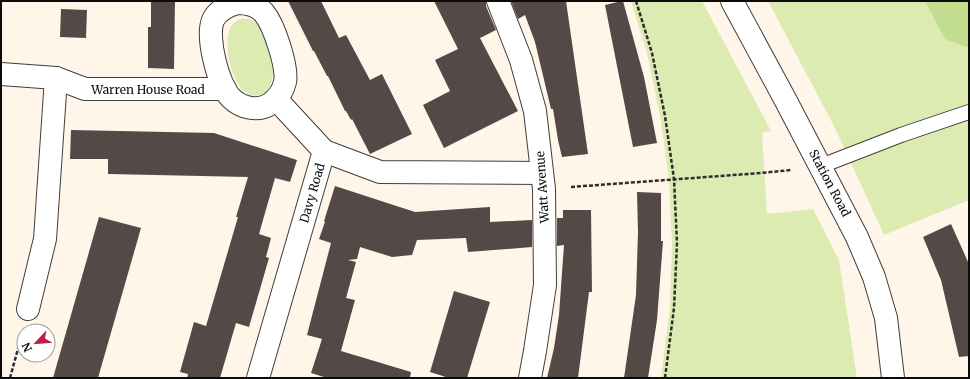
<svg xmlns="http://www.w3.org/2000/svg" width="970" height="379" font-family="Merriweather,serif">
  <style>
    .green { fill: #dcebb1 }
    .forest { fill: #c3dd8f }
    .building { fill: #544947 }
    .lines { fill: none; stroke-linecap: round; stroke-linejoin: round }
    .service-casing { stroke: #3e3e3e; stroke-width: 16 }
    .minor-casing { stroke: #3e3e3e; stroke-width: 24 }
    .tertiary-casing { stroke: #3e3e3e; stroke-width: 24 }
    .path { stroke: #2d2d2d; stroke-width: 2.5; stroke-dasharray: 4 2; stroke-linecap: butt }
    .service { stroke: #fff; stroke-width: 14 }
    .minor { stroke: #fff; stroke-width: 22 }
    .tertiary { stroke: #fff; stroke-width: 22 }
    .labels { text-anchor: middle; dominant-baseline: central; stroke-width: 4; stroke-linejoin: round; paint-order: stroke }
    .street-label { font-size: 12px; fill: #0b0b0b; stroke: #fff }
  </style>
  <rect width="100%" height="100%" fill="#fff6e9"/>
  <g class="green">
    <polygon points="631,1 702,1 771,131 762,133 767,214 813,209 839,260 857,378 661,378 670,307 672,243 669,179 660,116 647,53"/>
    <polygon points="768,1 925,1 945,38 969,48 969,200 884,235 835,128"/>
    <path d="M240,19C244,19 248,18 252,20C269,30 285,87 260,95C233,103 220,41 232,25C234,22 237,21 240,19Z"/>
  </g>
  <polygon class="forest" points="925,1 969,1 969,48 945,39"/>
  <g class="building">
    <polygon points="151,1 175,1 174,69 148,68 148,27 151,27"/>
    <polygon points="288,1 321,1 339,38 346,35 370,80 382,74 412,134 370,154 352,119 351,120 346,111 345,111 328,76 327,76 314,51 313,51"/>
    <polygon points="434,1 486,1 486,6 496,30 480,38 518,111 444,148 423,105 450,91 435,60 458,49"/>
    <polygon points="511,1 566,1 588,154 562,157 558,140 553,109 551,109 535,42 525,15 518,19"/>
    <polygon points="622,1 623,1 644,77 657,143 633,147 605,5"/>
    <polygon points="61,9 87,10 86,38 60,37"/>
    <polygon points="71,130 214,133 297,160 290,182 275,178 259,234 271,238 266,257 269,258 249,327 236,323 220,378 187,378 188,374 180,372 194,322 206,326 238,217 236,217 248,177 108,174 108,159 70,159"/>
    <polygon points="335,186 415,212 490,207 490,222 532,220 532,247 468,252 466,238 417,240 412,255 392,257 360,247 357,259 348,260 356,262 346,298 355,300 341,351 411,372 410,378 327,378 311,373 322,339 307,335 331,243 319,239 325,222 324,221"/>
    <polygon points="637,192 661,193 661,241 663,241 657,320 648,378 624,378 636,295 638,232"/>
    <polygon points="563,210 591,210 592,292 589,292 578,378 547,378 554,348 559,315 564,245 557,246 557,218 563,218"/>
    <polygon points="99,217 141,228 98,378 53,378"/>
    <polygon points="951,224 969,264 969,356 959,357 941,280 923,237"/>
    <polygon points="454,291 490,302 467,378 449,378 430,372"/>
  </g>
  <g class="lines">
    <defs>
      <polyline id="service" points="821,166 901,135 969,112"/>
      <g id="minor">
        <polyline points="498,1 521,60 535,111 544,189 545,285 535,351 530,378"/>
        <path d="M237,3C247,3 257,5 264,13C274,25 288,67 285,82C283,91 277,99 270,104C258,112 241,108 231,98C218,85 206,37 213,20C218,10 227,6 237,3Z"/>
        <polyline points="1,74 56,78 85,89 225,89"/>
        <polyline points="276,99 324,151"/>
        <polyline points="28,309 45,239 56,78"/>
        <polyline points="258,378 324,151 380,172 542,173"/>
      </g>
      <polyline id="tertiary" points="732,1 786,101 857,237 874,277 886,318 893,378"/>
    </defs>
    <use href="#service" class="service-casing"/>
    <use href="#minor" class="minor-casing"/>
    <use href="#tertiary" class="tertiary-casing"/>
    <g class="path">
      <polyline points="636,1 652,53 665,116 674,179 677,243 674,308 665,378"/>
      <polyline points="571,187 761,173 791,170"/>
      <polyline points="10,378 22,334"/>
    </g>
    <use href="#service" class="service"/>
    <use href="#minor" class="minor"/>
    <use href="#tertiary" class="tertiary"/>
  </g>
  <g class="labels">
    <g class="street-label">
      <text x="148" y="89">Warren House Road</text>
      <text transform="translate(830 183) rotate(62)">Station Road</text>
      <text transform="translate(542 187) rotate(-94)">Watt Avenue</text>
      <text transform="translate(312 193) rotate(-74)">Davy Road</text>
    </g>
  </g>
  <rect width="970" height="379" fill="none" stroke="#0b0b0b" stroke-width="4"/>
  <g transform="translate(36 343) rotate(244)"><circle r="19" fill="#ffffff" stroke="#9d9d9d"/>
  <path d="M0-3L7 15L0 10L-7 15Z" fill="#c31b48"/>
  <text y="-6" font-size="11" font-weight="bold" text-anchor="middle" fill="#0b0b0b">N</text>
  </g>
</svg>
